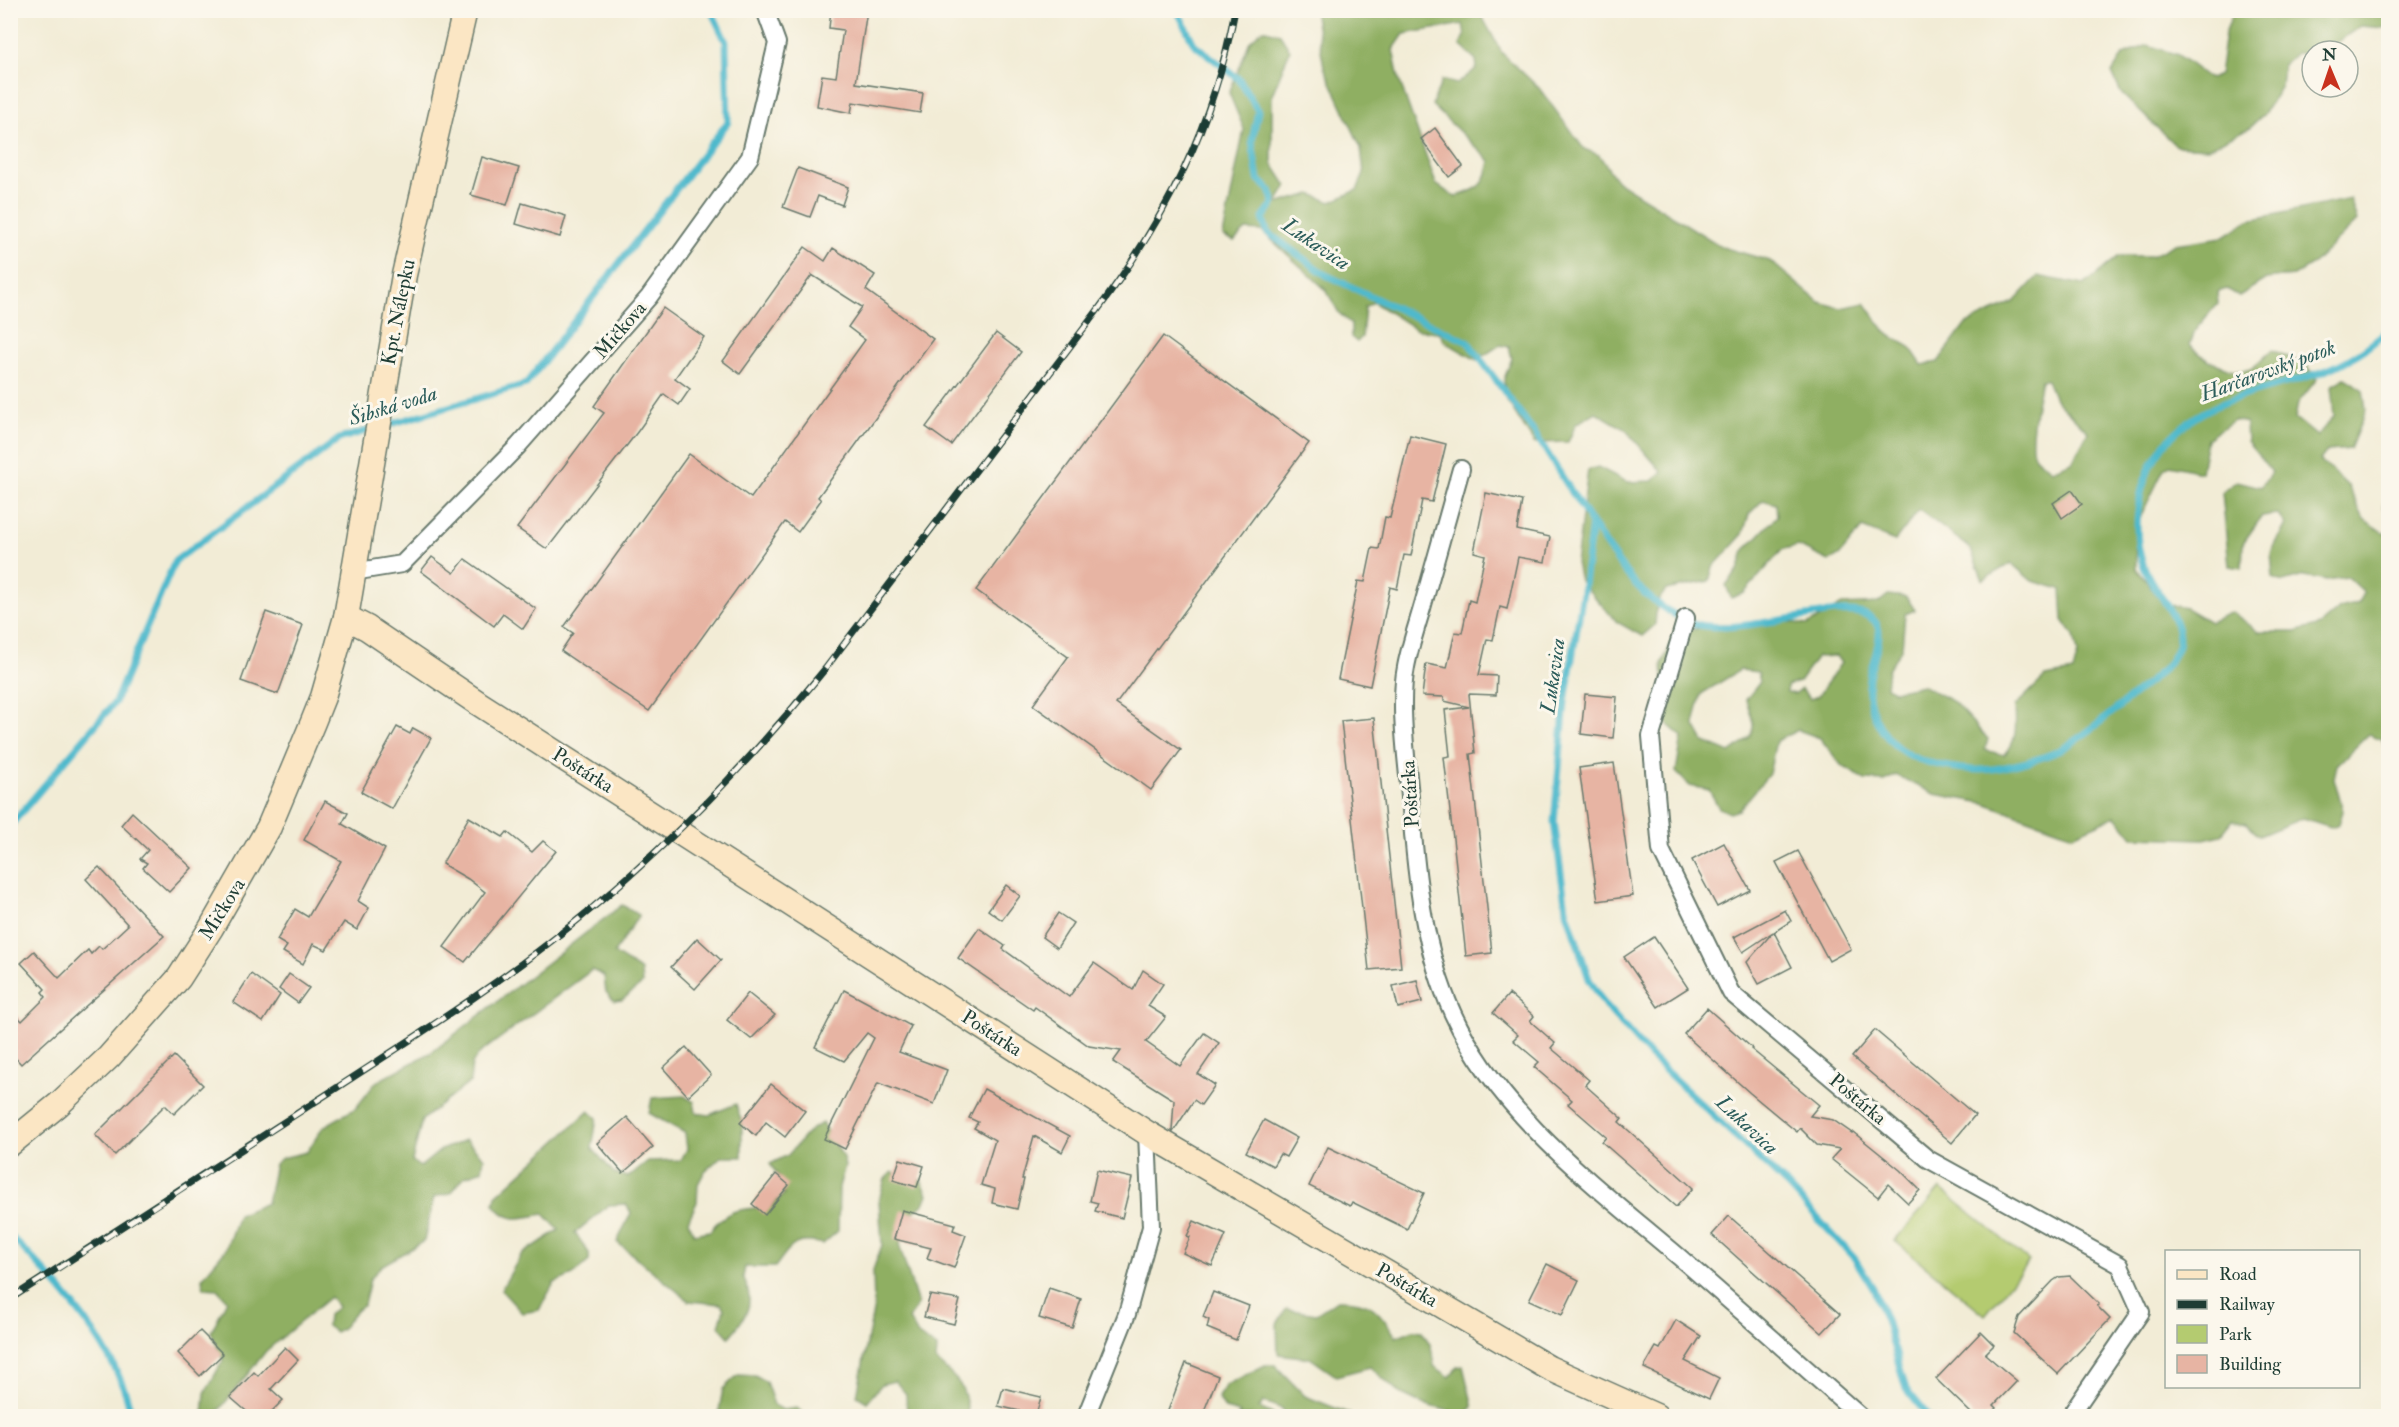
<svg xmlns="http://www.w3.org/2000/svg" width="2399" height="1427" font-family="'IM FELL Double Pica',serif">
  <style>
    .green { fill: #b4cb70; stroke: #6a8452; stroke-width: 1.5 }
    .forest { fill: #8faf62; stroke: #57764b; stroke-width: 1.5; fill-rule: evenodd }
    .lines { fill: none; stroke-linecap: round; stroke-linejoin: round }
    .stream { stroke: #4fb9cc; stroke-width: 7 }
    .building { fill: #e7b4a3 }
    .street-casing { stroke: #697a6d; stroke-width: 20 }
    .secondary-casing { stroke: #697a6d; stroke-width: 27 }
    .street { stroke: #fff; stroke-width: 16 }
    .secondary { stroke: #fbe6c4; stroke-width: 24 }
    .rail-casing { stroke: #1f3d34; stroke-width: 7 }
    .rail { stroke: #fbf7ec; stroke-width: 4.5; stroke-dasharray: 14; stroke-linecap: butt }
    .labels { text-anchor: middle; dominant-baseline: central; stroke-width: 6; stroke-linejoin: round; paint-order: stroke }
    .street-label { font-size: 20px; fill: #1f3d34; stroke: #fbf7ec }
    .water-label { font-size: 21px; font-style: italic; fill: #2b5c5a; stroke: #fbf7ec }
  </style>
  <rect width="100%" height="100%" fill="#fbf7ec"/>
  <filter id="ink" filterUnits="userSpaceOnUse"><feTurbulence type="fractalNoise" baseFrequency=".0167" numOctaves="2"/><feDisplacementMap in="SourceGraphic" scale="12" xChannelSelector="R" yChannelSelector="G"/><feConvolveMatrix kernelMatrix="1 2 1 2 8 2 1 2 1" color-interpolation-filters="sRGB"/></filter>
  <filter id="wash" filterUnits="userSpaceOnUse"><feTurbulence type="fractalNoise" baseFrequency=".008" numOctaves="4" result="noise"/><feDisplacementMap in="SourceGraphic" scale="24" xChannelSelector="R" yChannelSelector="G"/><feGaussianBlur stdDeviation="1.35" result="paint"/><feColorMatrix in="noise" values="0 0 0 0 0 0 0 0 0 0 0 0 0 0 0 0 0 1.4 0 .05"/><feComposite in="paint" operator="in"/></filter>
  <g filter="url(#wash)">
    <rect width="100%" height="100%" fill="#f2ecd6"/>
    <polygon class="green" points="1940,1188 2029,1261 1985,1315 1895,1241"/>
    <g class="forest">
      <path d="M1314,10L1479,11L1502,53L1539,88L1584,149L1599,155L1617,181L1722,247L1770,261L1819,302L1841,308L1865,303L1886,333L1910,347L1922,365L1938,362L1966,324L2014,302L2038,276L2084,285L2119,256H2152L2175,244L2223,237L2249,220L2350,199L2357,221L2313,264L2294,276L2266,279L2239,296L2227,289L2217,292L2218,303L2196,329L2190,344C2199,357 2234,376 2250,369C2258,365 2265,356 2272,350L2308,366L2317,379L2298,403L2295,418L2317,436L2334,416L2331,386L2345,378L2363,390L2366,410L2350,449L2327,451L2320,460L2348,486L2364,519L2385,534L2388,530V753L2382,739L2369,734L2337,765L2334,778L2343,811L2339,824L2331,827L2303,818L2259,836L2246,823L2233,820L2221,835L2204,839L2133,837L2116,816L2073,835L1984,803L1934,794L1896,775L1885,781L1865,780L1841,765L1820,738L1798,730L1776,741L1769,774L1739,810L1730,813L1719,808L1709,790L1690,786L1676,772L1682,737L1666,723L1659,708L1664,690L1662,664L1671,643L1684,632L1714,624L1753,625L1779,620L1807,625L1842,605L1878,603L1888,595L1906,597L1915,610L1905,614L1902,648L1888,669L1886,687L1894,691L1922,685L1954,702L1988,739L1985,750L2004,755C2018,742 2016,723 2015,706L2045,677L2073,672L2078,653L2074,636L2063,620L2061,589L2032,581L2011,563L1983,580L1970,548L1919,510L1895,541L1862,528L1839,556L1829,561L1798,546L1783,549L1744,593L1731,598L1726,585L1738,571L1744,551L1777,516L1776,504L1763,500L1749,514L1743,534L1713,567L1709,581L1666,590L1657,602L1655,625L1642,636L1617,622L1580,581L1576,563L1588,470L1598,467L1627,482L1652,481L1662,472L1625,429L1596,412L1576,424L1568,442L1534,443L1505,397L1504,379L1512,358L1509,347L1500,345L1477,360L1445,342L1440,333L1416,329L1373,302L1365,307L1362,337L1357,342L1351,337V324L1339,313L1326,290L1262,231L1246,230L1234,241L1223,236L1244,129L1229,93L1250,41L1263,29L1280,34L1290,50L1272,95V163L1287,186L1276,204L1311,194L1331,202L1357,190L1364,174L1361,148L1324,67ZM1463,24L1465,36L1460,45L1476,60L1477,68L1457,84L1442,80L1432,105L1490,161C1485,188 1480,188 1455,197L1436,184L1399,79L1393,50L1404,34ZM2041,380H2047L2055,399L2088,432L2072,462L2052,470C2047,466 2037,460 2034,455C2027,443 2038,395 2041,380ZM2234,420L2246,423L2247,442L2272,472L2261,487L2237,481L2222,492L2229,566L2242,568L2243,543L2262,516L2278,514L2286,524L2271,553L2273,578L2283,582L2304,576L2327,580L2347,577L2364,593L2359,603L2340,608L2320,625L2296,632H2259L2232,612L2210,622L2186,608L2164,604L2136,568L2135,528L2164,469L2170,465L2201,472L2207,439ZM1836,656L1841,663L1818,696L1810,699L1801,689L1795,694L1787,692V686L1799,682L1817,657ZM1740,670L1758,672L1760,682L1746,700C1757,733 1758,732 1730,753L1704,742L1694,724L1701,694Z"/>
      <polygon points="2234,11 2388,11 2388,25 2384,28 2361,26 2325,50 2296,53 2283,65 2281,86 2264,114 2249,128 2208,148 2176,146 2121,93 2112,73 2123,55 2148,45 2178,55 2210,79 2219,75 2225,33"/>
      <polygon points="2388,463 2388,518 2383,507 2388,489 2383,475"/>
      <path d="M622,905L639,915L614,953L641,971L642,984L622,1000L614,1001L606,992L604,976L592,970L480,1053L472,1063L470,1082L422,1120L412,1161L420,1167L441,1150L466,1140L484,1158L482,1170L464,1177L451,1193L434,1197L424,1241L381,1266L370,1279L364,1305C348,1313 349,1327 335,1332L327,1326L328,1315L338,1307L330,1297L266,1351L216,1414L203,1415L205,1393L223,1360L211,1332L227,1300L217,1289L204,1288L202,1278L226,1249L238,1215L267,1203L275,1164L282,1158L307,1152L323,1127L356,1108L376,1082L432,1052Z"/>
      <path d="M684,1096L694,1102L696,1113L709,1115L736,1104L742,1123V1157H721L705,1171L698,1184L697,1202L688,1221L694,1234L710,1231C728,1207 743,1209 771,1207L784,1194L781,1180L770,1164L788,1155L810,1130L822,1123L842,1155L845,1166L839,1187L838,1231L823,1244C794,1237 791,1246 775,1267H745L743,1277C756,1304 747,1316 729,1337L719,1326L724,1309L721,1304L689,1301L617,1242L631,1213L626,1204L609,1205L575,1233L589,1253V1261L573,1275L554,1283L539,1310L522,1313L501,1290L521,1255L559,1230L544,1214C522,1218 508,1224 494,1204L496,1196L589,1111L597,1118L592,1148L614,1173L628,1177L648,1161L681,1160L687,1149L685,1133L649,1113L652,1098Z"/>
      <path d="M892,1172L910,1182L921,1180L928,1194L924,1204L902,1221L900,1248L918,1304L909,1319L918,1335L937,1348L936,1361C959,1380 966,1386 968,1416H907L906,1394L895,1381L882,1384L867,1402L857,1396L874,1306L873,1270L882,1245L879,1200L885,1179Z"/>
      <path d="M1337,1300C1372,1299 1379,1311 1396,1337L1413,1330L1422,1331L1431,1346L1434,1366L1450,1377L1457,1367L1463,1366L1473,1407L1464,1415L1423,1404L1400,1393L1370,1367L1336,1376L1310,1358L1278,1354L1277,1324L1286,1309L1316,1314Z"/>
      <polygon points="1265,1365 1275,1365 1305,1396 1350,1414 1352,1416 1285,1416 1283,1409 1264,1402 1259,1408 1277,1416 1238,1416 1240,1413 1225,1409 1218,1397 1226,1385"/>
      <polygon points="738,1375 755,1376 766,1382 774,1405 783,1410 797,1408 806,1416 718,1416 723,1389"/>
    </g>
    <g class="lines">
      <g class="stream">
        <polyline points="1177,10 1194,44 1239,79 1258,111 1252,141 1258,179 1270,190 1274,203 1263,218 1267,232 1326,275 1468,342 1534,432 1592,524 1583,592 1565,701 1554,822 1566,909 1589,979 1605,1005 1650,1056 1787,1185 1855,1259 1873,1288 1886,1320 1906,1389 1928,1416"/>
        <polyline points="384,426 526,384 728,122 726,42 711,10"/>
        <path d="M1592,524C1618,562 1634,593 1677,616C1682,619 1688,623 1694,624C1725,631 1759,623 1789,619C1811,616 1837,609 1859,613C1896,621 1871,657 1869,678C1865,714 1888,751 1924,761C1938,766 1966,770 1980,770C1999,770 2044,759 2060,750C2088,734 2112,712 2137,692C2152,680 2179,660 2179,638C2178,617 2161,598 2151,581C2128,543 2135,485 2161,449C2200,397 2262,393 2319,373C2345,364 2368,349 2388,330"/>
        <polyline points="10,826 115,702 175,561 339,439 373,429"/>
        <path d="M10,1236C54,1278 123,1355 131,1416"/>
      </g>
    </g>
    <g id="blocks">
      <g class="building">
        <polygon points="831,10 867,10 856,83 923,93 920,113 853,102 851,113 817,106 822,75 836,77 843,30 829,28"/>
        <polygon points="1435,128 1463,166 1449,177 1421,139"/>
        <polygon points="482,157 519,168 507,205 471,195"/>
        <polygon points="798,168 848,187 842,205 818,196 810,217 783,207"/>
        <polygon points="522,203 566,216 560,237 516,224"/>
        <polygon points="805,247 825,261 833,248 875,275 866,290 933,339 818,497 821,500 798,532 785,522 649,711 561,651 573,633 564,627 689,454 751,498 865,340 848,327 862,307 812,275 740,374 723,361"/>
        <polygon points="663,308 704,337 675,378 690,389 679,405 664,394 638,431 547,549 517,528 604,413 594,406"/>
        <polygon points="996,333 1021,352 951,445 926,427"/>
        <polygon points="1163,336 1309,443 1116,704 1181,750 1151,790 1033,705 1068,657 976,590"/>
        <polygon points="1410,435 1446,444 1432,502 1422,500 1411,556 1404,555 1397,589 1390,587 1370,686 1338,679 1358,581 1365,582 1372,548 1379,549 1385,517 1390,518"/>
        <polygon points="2072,490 2082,504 2062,518 2053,503"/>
        <polygon points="1486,493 1522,501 1517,530 1550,537 1545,562 1518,557 1507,609 1500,607 1493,640 1487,639 1479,675 1497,676 1496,695 1469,694 1475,753 1470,754 1492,953 1466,956 1444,757 1450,756 1445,710 1469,707 1444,701 1444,697 1422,696 1426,664 1447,668 1455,632 1462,633 1469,600 1475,602 1485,555 1474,552"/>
        <polygon points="432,557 454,573 465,559 536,609 523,629 503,614 494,626 421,571"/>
        <polygon points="266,612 303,625 278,694 241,681"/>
        <polygon points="1585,694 1617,697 1613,738 1581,734"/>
        <polygon points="1374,718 1401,967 1369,970 1341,721"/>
        <polygon points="397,727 410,734 413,728 431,738 392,809 361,792"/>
        <polygon points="1614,763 1633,896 1598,901 1579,768"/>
        <polygon points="325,801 348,813 342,824 385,849 358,901 369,908 357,930 344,922 326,950 313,944 303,964 283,952 287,946 277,940 295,909 308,917 341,861 304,840"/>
        <polygon points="132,812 192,868 169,892 143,868 147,863 140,859 148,850 121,825"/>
        <polygon points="469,817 503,837 507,832 532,852 543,841 556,851 465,962 444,947 485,892 468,879 442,864"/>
        <polygon points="1724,843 1750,890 1717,907 1692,860"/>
        <polygon points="1798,851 1851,949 1829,961 1776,862"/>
        <polygon points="99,867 164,936 21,1064 10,1052 10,1009 22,1021 46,997 42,992 45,989 21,963 34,951 59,978 88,950 91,954 99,946 102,949 128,925 86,879"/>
        <polygon points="1006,885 1020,896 1002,920 988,910"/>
        <polygon points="1785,910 1791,921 1774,932 1792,967 1759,984 1747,962 1773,932 1743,952 1734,937"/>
        <polygon points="1058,913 1073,923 1057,948 1042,937"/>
        <polygon points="979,928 1005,946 1003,949 1069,997 1094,963 1133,990 1143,970 1163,984 1148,1006 1166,1017 1146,1042 1180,1066 1204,1033 1219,1043 1198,1074 1215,1085 1201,1105 1194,1100 1173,1132 1172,1131 1174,1100 1113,1062 1121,1051 1089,1046 1035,1007 1033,1010 958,958"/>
        <polygon points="1654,937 1688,988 1658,1007 1624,957"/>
        <polygon points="697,938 721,960 695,989 671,967"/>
        <polygon points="251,974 280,995 263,1022 233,1002"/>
        <polygon points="289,974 309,988 298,1003 279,989"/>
        <polygon points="1417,980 1422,1002 1398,1008 1393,986"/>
        <polygon points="844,990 911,1026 899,1052 947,1070 934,1104 878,1083 845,1149 824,1139 874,1038 867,1033 844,1061 815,1047"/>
        <polygon points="748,993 775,1015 751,1039 727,1020"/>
        <polygon points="1509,994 1534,1016 1530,1021 1555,1043 1551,1048 1589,1080 1585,1085 1622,1118 1619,1122 1693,1188 1676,1207 1602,1142 1606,1137 1568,1104 1572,1100 1534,1067 1539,1062 1513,1040 1518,1035 1493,1013"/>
        <polygon points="1707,1008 1752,1048 1751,1049 1819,1105 1810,1116 1833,1120 1852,1133 1853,1132 1900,1170 1920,1190 1908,1203 1888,1184 1878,1197 1831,1159 1840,1149 1817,1145 1800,1128 1797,1132 1750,1093 1684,1034"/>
        <polygon points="1875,1030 1975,1115 1952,1143 1852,1057"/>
        <polygon points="686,1047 711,1075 688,1096 663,1068"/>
        <polygon points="174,1056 203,1085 174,1114 165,1105 115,1155 95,1135"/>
        <polygon points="771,1084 805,1111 785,1137 766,1122 756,1136 740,1123"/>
        <polygon points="984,1089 1070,1136 1062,1152 1034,1136 1022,1179 1024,1179 1017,1209 992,1203 995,1189 981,1185 995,1140 974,1128 978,1122 969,1118"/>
        <polygon points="627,1117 653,1147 623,1173 597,1143"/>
        <polygon points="1264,1120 1297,1138 1286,1157 1280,1154 1273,1166 1246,1152"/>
        <polygon points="1328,1147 1424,1193 1407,1229 1352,1202 1350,1206 1309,1186"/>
        <polygon points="900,1159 924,1166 917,1187 893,1180"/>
        <polygon points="1097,1170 1132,1178 1122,1218 1095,1211 1098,1203 1090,1201"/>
        <polygon points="776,1174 789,1185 765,1215 752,1204"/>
        <polygon points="902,1210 955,1224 953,1230 966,1235 954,1268 927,1258 931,1248 894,1239"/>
        <polygon points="1729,1216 1840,1314 1822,1333 1712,1235"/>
        <polygon points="1194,1221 1226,1235 1212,1266 1183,1253 1190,1237 1187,1236"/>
        <polygon points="1547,1264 1579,1280 1562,1315 1529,1300"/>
        <polygon points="2070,1276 2099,1304 2097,1306 2110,1319 2058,1374 2014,1333 2019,1317 2053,1281 2059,1277"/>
        <polygon points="1049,1288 1081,1299 1072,1328 1039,1318"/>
        <polygon points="1213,1292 1249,1306 1236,1340 1207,1328 1209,1320 1203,1317"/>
        <polygon points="930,1295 960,1300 954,1324 924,1317"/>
        <polygon points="1676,1320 1701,1336 1685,1361 1719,1378 1709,1399 1644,1368 1656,1347 1660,1349"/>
        <polygon points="200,1331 223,1354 200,1376 178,1353"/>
        <polygon points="1981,1332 1994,1345 1985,1354 2017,1381 1994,1405 1997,1408 1989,1416 1974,1416 1936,1379"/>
        <polygon points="285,1347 298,1360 271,1389 283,1400 267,1416 252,1416 230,1397 254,1372 258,1376"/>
        <polygon points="1186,1363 1218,1376 1202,1416 1166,1416"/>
        <polygon points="1003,1388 1041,1397 1036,1415 998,1406"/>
      </g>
    </g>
  </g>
  <g filter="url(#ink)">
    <use href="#blocks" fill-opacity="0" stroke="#697a6d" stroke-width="1.5"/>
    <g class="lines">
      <defs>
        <g id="street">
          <path d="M1461,469C1449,513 1436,557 1424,601C1418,623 1410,645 1406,667C1398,708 1408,766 1411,809C1416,877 1424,951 1453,1014C1501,1118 1600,1189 1685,1262C1744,1313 1802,1365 1860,1416"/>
          <polyline points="353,572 402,564 518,446 649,297 750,157 777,43 765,10"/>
          <polyline points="1686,618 1651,736 1661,850 1731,993 1928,1159 2120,1265 2141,1312 2070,1416"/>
          <polyline points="1086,1416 1127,1314 1151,1227 1147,1133"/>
        </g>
        <g id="secondary">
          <polyline points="346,617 367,628 478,703 1147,1133 1549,1368 1656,1416"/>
          <polyline points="10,1144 59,1104 109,1057 179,978 211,928 269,827 313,722 323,697 346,617 404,275 465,10"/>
        </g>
      </defs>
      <use href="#street" class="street-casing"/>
      <use href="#secondary" class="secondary-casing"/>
      <use href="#street" class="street"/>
      <use href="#secondary" class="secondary"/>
      <defs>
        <path id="rail" d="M10,1299C120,1229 229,1158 338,1087C416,1036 496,986 569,927C664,851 748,764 825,669L1097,311C1167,216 1213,127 1235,10"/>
      </defs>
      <use href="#rail" class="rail-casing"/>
      <use href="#rail" class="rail"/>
    </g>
  </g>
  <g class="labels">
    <g class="street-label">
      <text transform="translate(398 312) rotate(-79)">Kpt. Nálepku</text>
      <text transform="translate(620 330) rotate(-49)">Mičkova</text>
      <text transform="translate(583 770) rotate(32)">Poštárka</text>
      <text transform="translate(1410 794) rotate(-94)">Poštárka</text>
      <text transform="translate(222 909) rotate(-58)">Mičkova</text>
      <text transform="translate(992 1033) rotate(33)">Poštárka</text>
      <text transform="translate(1858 1099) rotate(40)">Poštárka</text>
      <text transform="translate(1407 1285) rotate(30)">Poštárka</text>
    </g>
    <g class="water-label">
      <text transform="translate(1316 244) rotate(34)">Lukavica</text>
      <text transform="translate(2268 371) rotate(-20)">Harčarovský potok</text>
      <text transform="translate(393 406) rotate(-17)">Šibská voda</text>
      <text transform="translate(1553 676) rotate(-82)">Lukavica</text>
      <text transform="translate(1747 1125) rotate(43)">Lukavica</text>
    </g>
  </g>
  <rect width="2399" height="1427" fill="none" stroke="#fbf7ec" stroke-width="36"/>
  <rect x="2165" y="1250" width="195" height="138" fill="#fbf7ec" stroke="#a3ada2" stroke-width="1.5"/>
  <rect x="2177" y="1270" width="30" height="9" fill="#fbe6c4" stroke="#a3ada2" stroke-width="1.5"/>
  <text x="2219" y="1280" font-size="18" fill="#1f3d34">Road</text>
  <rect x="2177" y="1300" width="30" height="9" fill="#1f3d34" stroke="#a3ada2" stroke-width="1.5"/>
  <text x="2219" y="1310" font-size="18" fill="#1f3d34">Railway</text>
  <rect x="2177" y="1325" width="30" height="18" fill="#b4cb70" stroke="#a3ada2" stroke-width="1.5"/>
  <text x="2219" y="1340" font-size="18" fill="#1f3d34">Park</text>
  <rect x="2177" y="1355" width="30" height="18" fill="#e7b4a3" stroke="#a3ada2" stroke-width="1.5"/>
  <text x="2219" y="1370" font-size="18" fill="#1f3d34">Building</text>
  <g transform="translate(2330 69) rotate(358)"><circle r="28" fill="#fbf7ec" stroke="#a3ada2" stroke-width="1.5"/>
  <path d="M0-4.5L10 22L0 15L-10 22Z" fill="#c8321e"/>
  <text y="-9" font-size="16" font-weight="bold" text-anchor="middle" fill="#1f3d34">N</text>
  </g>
</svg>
